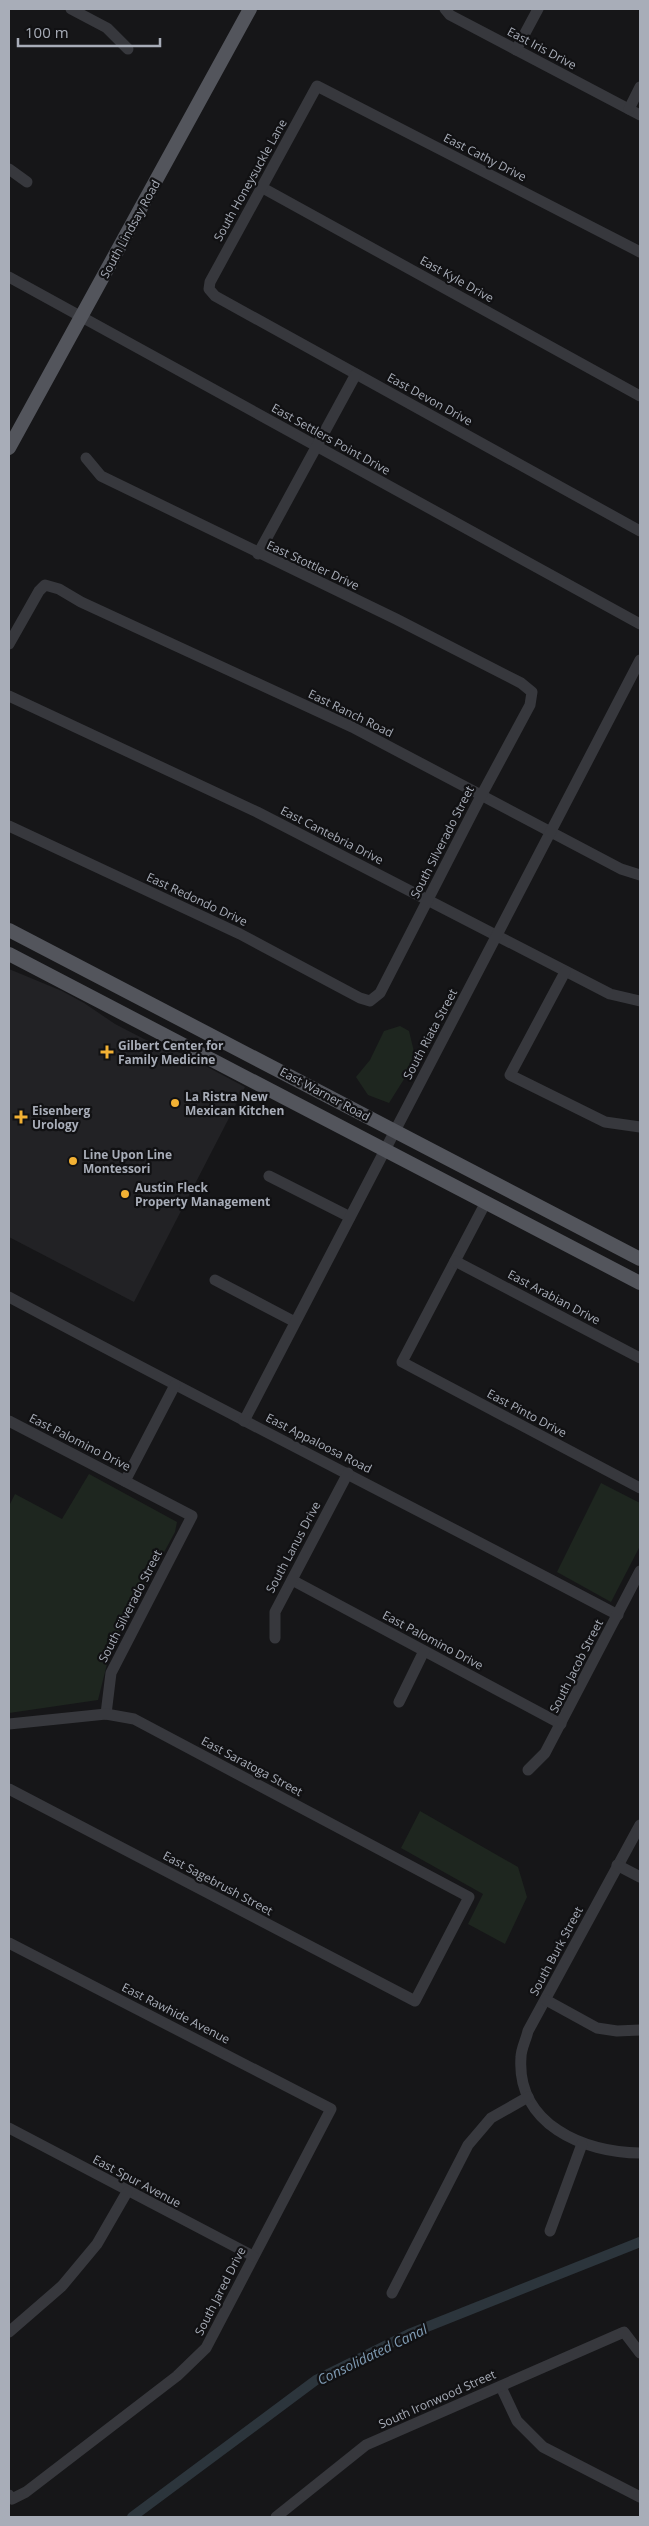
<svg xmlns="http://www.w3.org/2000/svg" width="649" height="2526" font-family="'Open Sans',sans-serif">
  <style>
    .built { fill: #222225 }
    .green { fill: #1e261f }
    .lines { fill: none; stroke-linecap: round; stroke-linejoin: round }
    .canal { stroke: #2c353c; stroke-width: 10 }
    .minor { stroke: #37383d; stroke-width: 11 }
    .major { stroke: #53555c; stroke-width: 14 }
    .poi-dot { fill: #f2b134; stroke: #111113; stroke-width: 2 }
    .labels { text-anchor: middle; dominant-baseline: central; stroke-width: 4.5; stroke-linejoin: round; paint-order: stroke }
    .street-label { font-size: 12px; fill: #a8adb8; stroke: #111113 }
    .poi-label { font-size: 12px; font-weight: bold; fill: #a8adb8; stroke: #111113; text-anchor: start }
    .water-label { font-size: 14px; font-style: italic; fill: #7f9bb3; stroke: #111113 }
  </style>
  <rect width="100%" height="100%" fill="#161618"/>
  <polygon class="built" points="9,969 62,991 84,1003 115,1024 146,1040 181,1053 245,1087 134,1302 9,1237"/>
  <g class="green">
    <polygon points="400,1026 409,1031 416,1060 389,1103 368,1095 356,1077 370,1060 384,1031"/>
    <polygon points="89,1474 177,1522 175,1532 110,1652 98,1700 9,1713 9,1506 15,1494 62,1519"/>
    <polygon points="601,1483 640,1503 640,1546 611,1602 557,1572"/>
    <polygon points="420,1811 518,1867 527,1897 505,1944 468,1924 483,1894 401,1848"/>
  </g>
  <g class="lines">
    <polyline class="canal" points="132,2517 316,2380 409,2334 640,2242"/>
    <g class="minor">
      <polyline points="71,9 107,28 128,49"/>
      <polyline points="445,9 450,15 640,115"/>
      <polyline points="516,50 538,9"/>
      <polyline points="629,109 640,87"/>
      <polyline points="9,169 27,182"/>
      <polyline points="261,187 640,396"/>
      <polyline points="640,252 317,86 210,282 209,289 215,296 640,531"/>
      <polyline points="9,277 640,624"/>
      <polyline points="258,554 356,374"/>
      <polyline points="9,644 39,591 45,585 59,589 81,602 352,727 621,869 640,875"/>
      <polyline points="9,696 257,812 610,994 640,1001"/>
      <polyline points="9,826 240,934 360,998 370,1001 380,993 481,796 530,705 532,692 521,683 396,619 101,476 86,458"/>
      <polyline points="565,972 510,1075 605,1122 640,1127"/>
      <polyline points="269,1176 350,1217"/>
      <polyline points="486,1202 402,1362 640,1488"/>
      <polyline points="455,1261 640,1358"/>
      <polyline points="215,1280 295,1322"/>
      <path d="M9,1297C211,1405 415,1508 618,1615"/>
      <polyline points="9,1421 192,1516 111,1673 106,1714"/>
      <polyline points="244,1421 640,660"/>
      <polyline points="125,1481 175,1385"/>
      <polyline points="292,1580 561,1724"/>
      <polyline points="275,1638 275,1612 348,1473"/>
      <polyline points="399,1702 424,1651"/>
      <polyline points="9,1724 106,1714 134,1719 469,1897 415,2001 9,1789"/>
      <polyline points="528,1770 545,1753 640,1571"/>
      <path d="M640,1825L528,2031C526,2040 521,2049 521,2057C516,2124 584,2153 640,2153"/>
      <polyline points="617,1865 640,1877"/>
      <polyline points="9,1943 331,2109 206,2348 177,2376 26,2492 12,2499 9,2495"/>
      <polyline points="546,2000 597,2028 617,2031 640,2030"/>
      <polyline points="9,2128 253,2256"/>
      <polyline points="550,2231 582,2144"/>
      <polyline points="392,2293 468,2145 491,2118 528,2097"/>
      <polyline points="9,2332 62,2286 97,2244 127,2192"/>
      <polyline points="501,2387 517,2421 543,2447 640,2497"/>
      <polyline points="276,2517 366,2445 624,2332 640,2353"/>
    </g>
    <g class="major">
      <polyline points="9,448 250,9"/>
      <polyline points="9,930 640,1259"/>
      <polyline points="9,954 640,1283"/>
    </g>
  </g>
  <g class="poi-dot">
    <path d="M104.5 1044.5h5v5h5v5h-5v5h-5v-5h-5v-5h5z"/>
    <circle cx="175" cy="1103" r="5"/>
    <path d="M18.5 1109.5h5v5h5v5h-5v5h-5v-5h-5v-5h5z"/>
    <circle cx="73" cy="1161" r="5"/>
    <circle cx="125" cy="1194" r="5"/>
  </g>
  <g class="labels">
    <g class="street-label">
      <text transform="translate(542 48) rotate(28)">East Iris Drive</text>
      <text transform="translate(485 157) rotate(27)">East Cathy Drive</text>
      <text transform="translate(250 180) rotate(-61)">South Honeysuckle Lane</text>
      <text transform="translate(130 229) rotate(-61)">South Lindsay Road</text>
      <text transform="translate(457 279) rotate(29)">East Kyle Drive</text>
      <text transform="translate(430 399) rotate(29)">East Devon Drive</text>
      <text transform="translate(331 439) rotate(29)">East Settlers Point Drive</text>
      <text transform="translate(313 565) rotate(25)">East Stottler Drive</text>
      <text transform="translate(351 713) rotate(26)">East Ranch Road</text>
      <text transform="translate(332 835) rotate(27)">East Cantebria Drive</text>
      <text transform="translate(442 842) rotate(-63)">South Silverado Street</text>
      <text transform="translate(197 899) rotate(25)">East Redondo Drive</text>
      <text transform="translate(430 1034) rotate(-62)">South Riata Street</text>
      <text transform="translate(325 1094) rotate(28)">East Warner Road</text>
      <text transform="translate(554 1297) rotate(28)">East Arabian Drive</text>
      <text transform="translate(527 1413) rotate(28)">East Pinto Drive</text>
      <text transform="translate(80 1442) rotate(27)">East Palomino Drive</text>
      <text transform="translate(319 1443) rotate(27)">East Appaloosa Road</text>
      <text transform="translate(293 1547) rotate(-62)">South Lanus Drive</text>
      <text transform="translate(130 1606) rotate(-63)">South Silverado Street</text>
      <text transform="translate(433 1640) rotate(28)">East Palomino Drive</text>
      <text transform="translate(576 1666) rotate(-63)">South Jacob Street</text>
      <text transform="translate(252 1766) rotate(28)">East Saratoga Street</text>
      <text transform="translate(218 1883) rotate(28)">East Sagebrush Street</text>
      <text transform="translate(556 1951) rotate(-62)">South Burk Street</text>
      <text transform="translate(176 2013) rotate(27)">East Rawhide Avenue</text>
      <text transform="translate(137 2181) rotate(28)">East Spur Avenue</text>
      <text transform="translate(220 2291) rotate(-63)">South Jared Drive</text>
      <text transform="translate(437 2399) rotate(-24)">South Ironwood Street</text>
    </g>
    <g class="poi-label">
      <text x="118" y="1045">Gilbert Center for<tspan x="118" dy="14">Family Medicine</tspan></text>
      <text x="185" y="1096">La Ristra New<tspan x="185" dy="14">Mexican Kitchen</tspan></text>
      <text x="32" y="1110">Eisenberg<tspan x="32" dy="14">Urology</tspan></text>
      <text x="83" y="1154">Line Upon Line<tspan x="83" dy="14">Montessori</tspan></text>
      <text x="135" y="1187">Austin Fleck<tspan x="135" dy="14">Property Management</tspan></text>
    </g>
    <g class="water-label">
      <text transform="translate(372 2354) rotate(-26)">Consolidated Canal</text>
    </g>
  </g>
  <rect width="649" height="2526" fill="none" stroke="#a8adb8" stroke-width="20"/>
  <path d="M18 38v8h142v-8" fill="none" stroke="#a8adb8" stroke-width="2.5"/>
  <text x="25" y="38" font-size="15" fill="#a8adb8" stroke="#111113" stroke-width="4" paint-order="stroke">100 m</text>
</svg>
